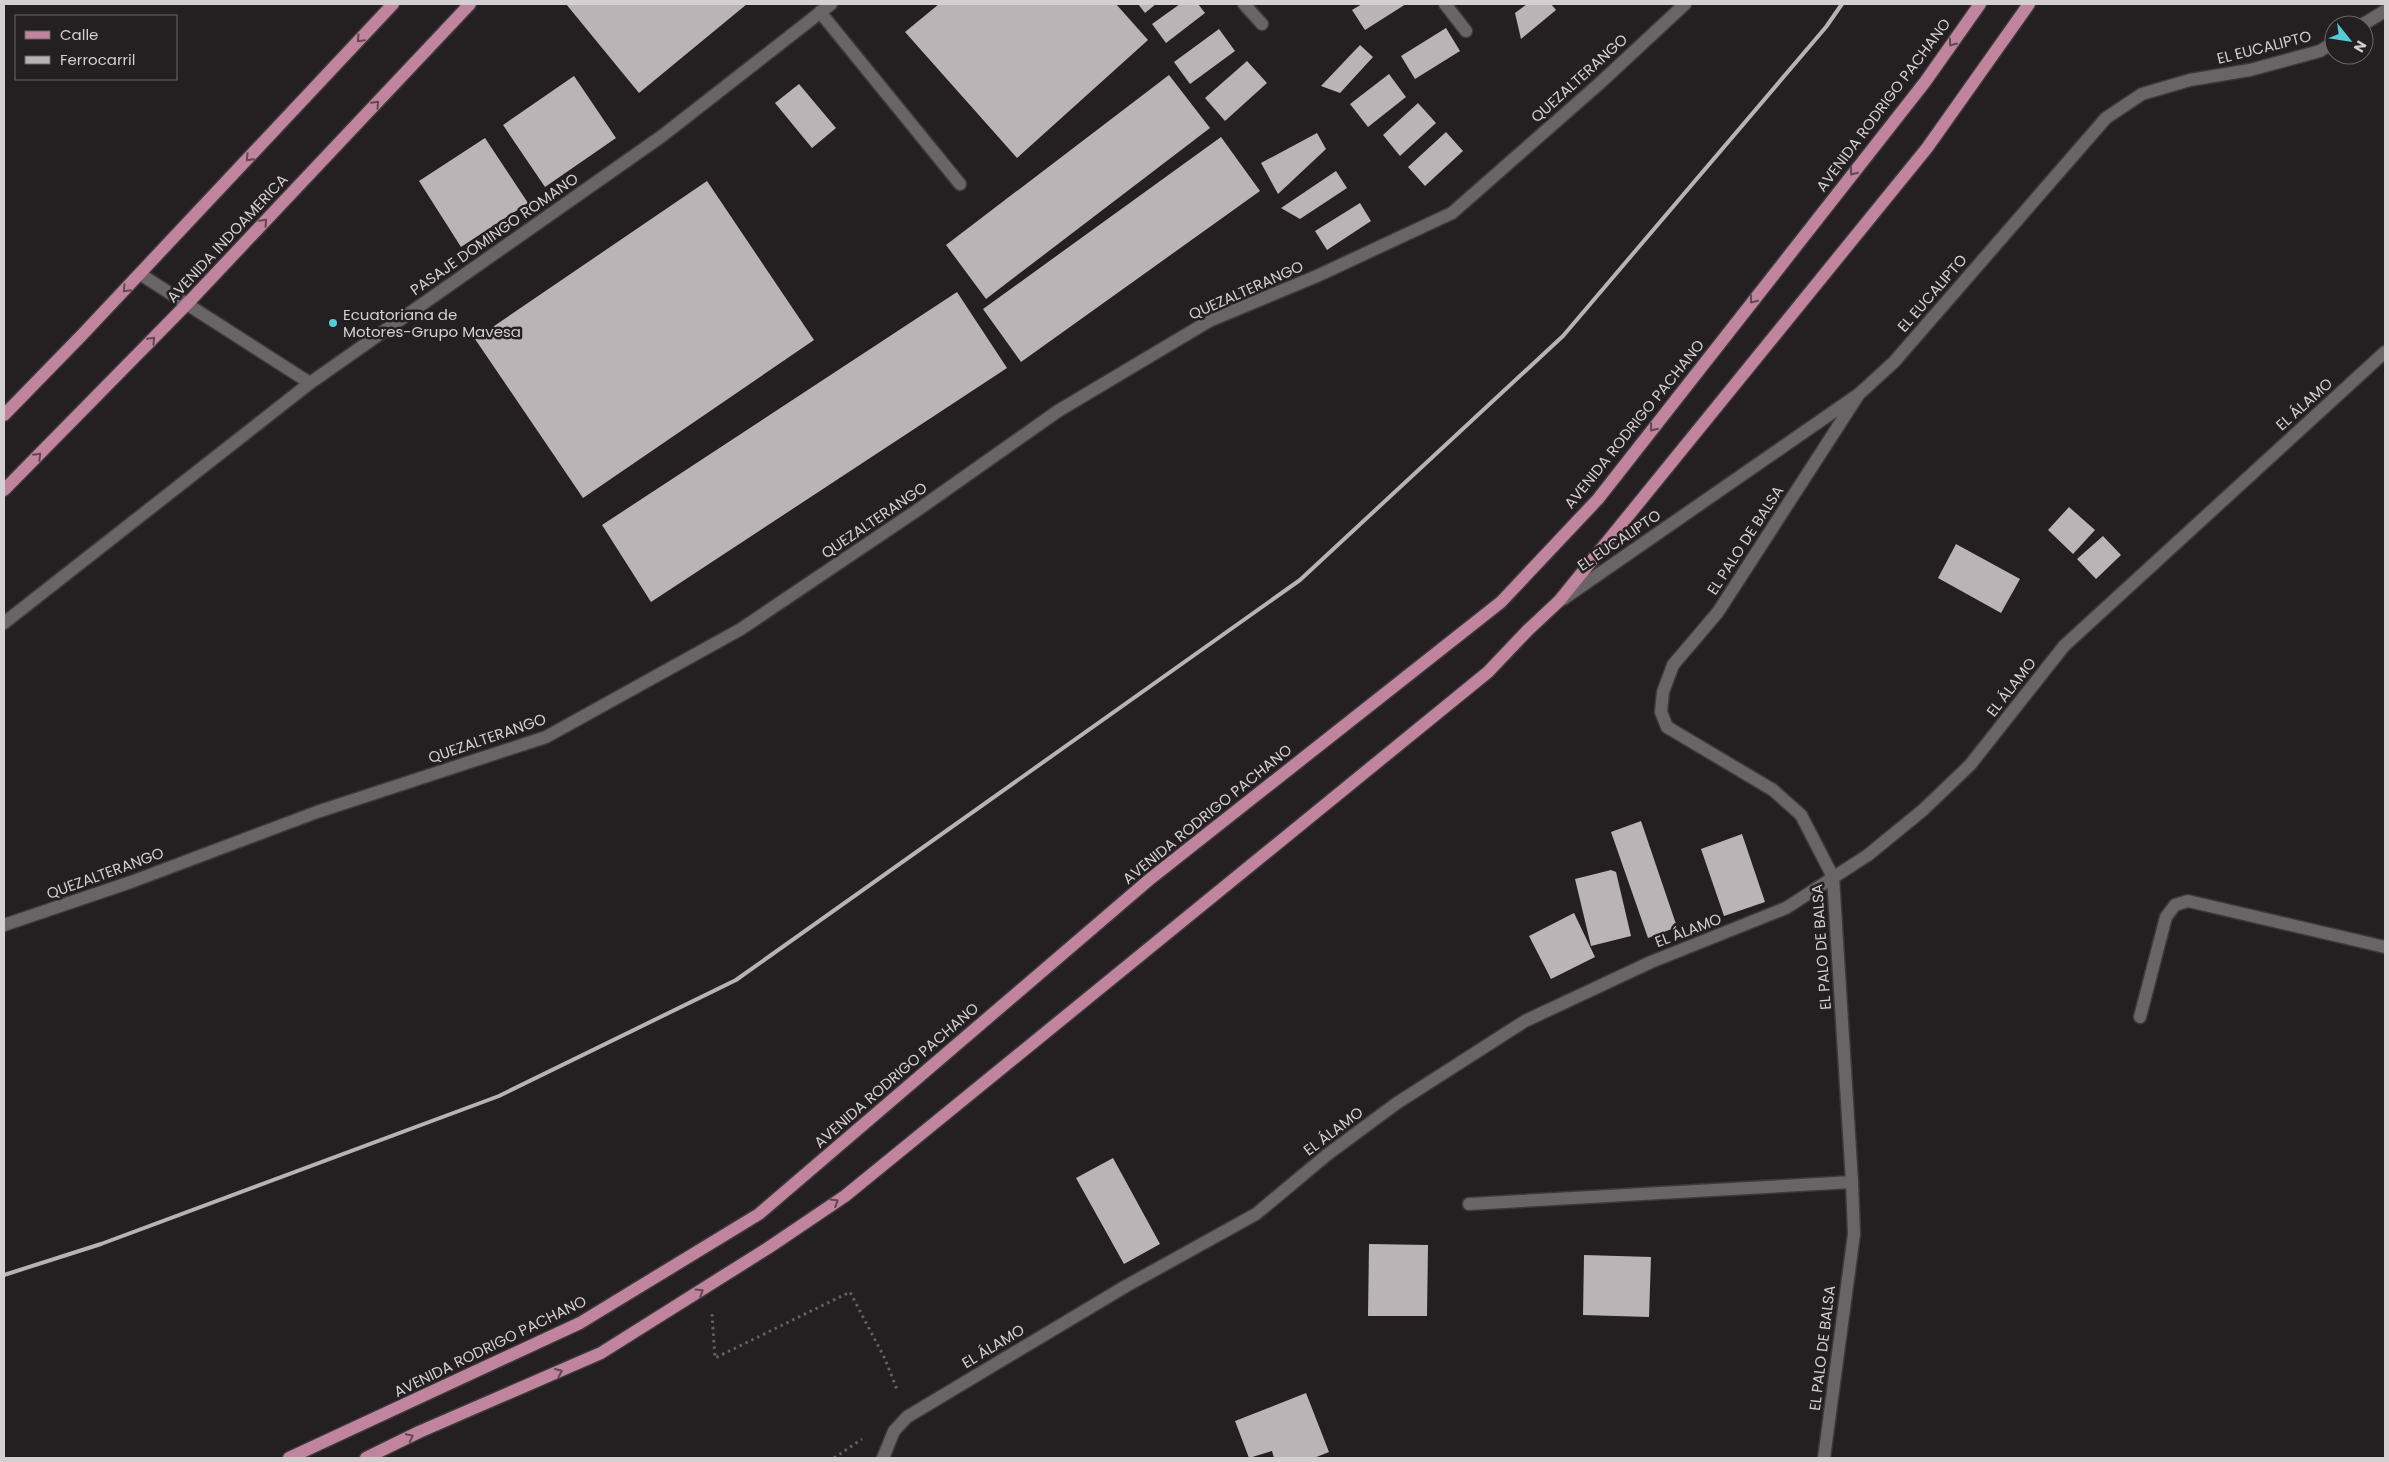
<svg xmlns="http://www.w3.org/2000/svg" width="2389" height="1462" font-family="Poppins,sans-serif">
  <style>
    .building { fill: #bab4b6 }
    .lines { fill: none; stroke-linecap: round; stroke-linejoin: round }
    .service-casing { stroke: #3d393b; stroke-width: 15 }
    .minor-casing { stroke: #3d393b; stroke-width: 15 }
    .tertiary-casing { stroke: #3d393b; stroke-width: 15 }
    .primary-casing { stroke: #3d393b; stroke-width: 15 }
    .path { stroke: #645f61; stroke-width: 3; stroke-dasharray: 2.5 4; stroke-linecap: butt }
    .service { stroke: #696466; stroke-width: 12 }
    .minor { stroke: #696466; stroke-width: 12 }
    .tertiary { stroke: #696466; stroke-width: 12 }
    .primary { stroke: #c1849e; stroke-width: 12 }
    .rail { stroke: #b7b3b5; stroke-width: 4 }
    .oneway { stroke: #634753 }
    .poi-dot { fill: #52ccd6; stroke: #241f21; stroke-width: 2 }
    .labels { text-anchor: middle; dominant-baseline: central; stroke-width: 5; stroke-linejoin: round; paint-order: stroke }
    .street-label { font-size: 15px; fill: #d4d0d2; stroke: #241f21 }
    .poi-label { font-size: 15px; fill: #d4d0d2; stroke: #241f21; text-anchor: start }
  </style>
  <rect width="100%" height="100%" fill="#241f21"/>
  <g class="building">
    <polygon points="566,4 747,4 639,93"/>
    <polygon points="939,4 1116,4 1148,40 1017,158 905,32"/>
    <polygon points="1138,4 1156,4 1145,13"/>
    <polygon points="1180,4 1198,4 1205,13 1166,43 1152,24"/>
    <polygon points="1362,4 1406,4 1365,30 1352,10"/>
    <polygon points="1527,4 1551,4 1556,10 1521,39 1515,13"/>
    <polygon points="1446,28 1460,51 1415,79 1401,56"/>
    <polygon points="1219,29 1235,51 1190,84 1174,62"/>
    <polygon points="1360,45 1373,57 1340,93 1321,86"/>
    <polygon points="1247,61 1267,83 1225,121 1205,98"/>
    <polygon points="1389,74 1406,97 1368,127 1350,104"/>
    <polygon points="1169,75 1210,128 986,299 946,245"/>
    <polygon points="574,76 616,138 545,187 503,125"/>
    <polygon points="799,84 836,128 812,148 775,103"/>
    <polygon points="1418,103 1436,123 1400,156 1383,135"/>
    <polygon points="1446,132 1463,151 1425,186 1408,167"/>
    <polygon points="1317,133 1326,149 1278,194 1261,163"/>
    <polygon points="1221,137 1260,191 1021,362 983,309"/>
    <polygon points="485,138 528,203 461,247 419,181"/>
    <polygon points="1336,171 1347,188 1300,219 1281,208"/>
    <polygon points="707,181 814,340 583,498 475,339"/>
    <polygon points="1360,203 1371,221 1327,250 1315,231"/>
    <polygon points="957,292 1007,368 651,602 602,525"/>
    <polygon points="2069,507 2095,530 2073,554 2048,530"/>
    <polygon points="2103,536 2121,555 2096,579 2077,559"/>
    <polygon points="1956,544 2020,579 2001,613 1938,578"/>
    <polygon points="1641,821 1677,927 1648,938 1611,832"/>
    <polygon points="1742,834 1765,902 1724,916 1701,849"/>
    <polygon points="1611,870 1616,872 1631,936 1591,946 1575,879"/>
    <polygon points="1574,913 1595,957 1551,979 1529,936"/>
    <polygon points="1113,1158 1160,1244 1124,1264 1076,1178"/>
    <polygon points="1369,1244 1428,1245 1427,1316 1368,1316"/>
    <polygon points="1584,1255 1651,1257 1649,1317 1583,1315"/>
    <polygon points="1306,1393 1329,1452 1314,1458 1274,1458 1272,1451 1249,1458 1235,1421"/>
  </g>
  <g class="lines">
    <defs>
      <polyline id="service" points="4,623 310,383"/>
      <g id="minor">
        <polyline points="1244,4 1262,24"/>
        <polyline points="1445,4 1466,31"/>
        <polyline points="820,12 960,184"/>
        <polyline points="2362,25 2385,11"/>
        <polyline points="140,274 310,383 662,136 831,4"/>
        <polyline points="1563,599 1859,394 1894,362 2106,118 2142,94 2190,80 2250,70 2320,51 2334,42"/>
        <polyline points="2140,1017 2166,917 2175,905 2188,901 2385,947"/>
        <polyline points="1469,1204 1852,1182"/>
        <polyline points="883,1458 894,1431 907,1417 1126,1286 1256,1214 1328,1154 1397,1103 1525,1021 1651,962 1786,908 1868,855 1923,810 1970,765 2064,646 2385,352"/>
        <polyline points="1824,1458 1854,1234 1852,1182 1833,877 1801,815 1773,790 1667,727 1661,712 1663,692 1673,665 1718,612 1859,394"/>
      </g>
      <polyline id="tertiary" points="4,925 131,882 317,812 546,737 741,629 919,509 1058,411 1209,321 1317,276 1452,213 1600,83 1685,4"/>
      <g id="primary">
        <polyline points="4,415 82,335 393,4"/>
        <polyline points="4,490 187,304 470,4"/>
        <polyline points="289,1458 580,1323 759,1214 1150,879 1501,602 1598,499 1925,82 1980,4"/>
        <polyline points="366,1458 419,1432 601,1353 768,1248 845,1196 1488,672 1528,630 1559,601 1927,148 2029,4"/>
      </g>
    </defs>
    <use href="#service" class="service-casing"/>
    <use href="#minor" class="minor-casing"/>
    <use href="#tertiary" class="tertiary-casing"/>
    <use href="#primary" class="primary-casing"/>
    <g class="path">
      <polyline points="712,1314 715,1358 850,1292 885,1359 898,1392"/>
      <polyline points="834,1458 862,1439"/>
    </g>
    <use href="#service" class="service"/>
    <use href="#minor" class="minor"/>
    <use href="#tertiary" class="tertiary"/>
    <use href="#primary" class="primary"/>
    <polyline class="rail" points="4,1275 101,1244 499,1096 736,980 1300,580 1563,336 1826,27 1842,4"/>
  </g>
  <defs><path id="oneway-chevron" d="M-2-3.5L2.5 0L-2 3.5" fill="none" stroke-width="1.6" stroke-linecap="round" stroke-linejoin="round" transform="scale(1.25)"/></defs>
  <g class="oneway">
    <use href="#oneway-chevron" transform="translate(360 39) rotate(133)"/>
    <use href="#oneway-chevron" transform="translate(1952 43) rotate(126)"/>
    <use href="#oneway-chevron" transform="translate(376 104) rotate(-47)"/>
    <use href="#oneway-chevron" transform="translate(249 158) rotate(133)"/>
    <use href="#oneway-chevron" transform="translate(1853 172) rotate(128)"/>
    <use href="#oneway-chevron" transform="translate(264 222) rotate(-47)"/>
    <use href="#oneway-chevron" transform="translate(126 289) rotate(133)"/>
    <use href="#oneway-chevron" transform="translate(1753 300) rotate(128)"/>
    <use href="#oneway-chevron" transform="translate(152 340) rotate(-46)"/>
    <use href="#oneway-chevron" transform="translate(1653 428) rotate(128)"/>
    <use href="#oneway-chevron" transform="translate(38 456) rotate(-45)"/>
    <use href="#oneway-chevron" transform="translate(835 1202) rotate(-31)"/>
    <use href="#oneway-chevron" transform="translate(700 1292) rotate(-32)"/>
    <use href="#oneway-chevron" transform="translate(559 1372) rotate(-24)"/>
    <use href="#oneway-chevron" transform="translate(410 1437) rotate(-26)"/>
  </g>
  <circle class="poi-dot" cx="333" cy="323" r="5"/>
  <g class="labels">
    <g class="street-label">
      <text transform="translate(2264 47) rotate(-14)">EL EUCALIPTO</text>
      <text transform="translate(1579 78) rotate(-42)">QUEZALTERANGO</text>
      <text transform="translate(1883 105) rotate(-53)">AVENIDA RODRIGO PACHANO</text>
      <text transform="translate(494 234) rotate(-35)">PASAJE DOMINGO ROMANO</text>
      <text transform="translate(227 238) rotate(-47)">AVENIDA INDOAMERICA</text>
      <text transform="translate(1246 290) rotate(-24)">QUEZALTERANGO</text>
      <text transform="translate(1932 293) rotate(-49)">EL EUCALIPTO</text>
      <text transform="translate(2304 404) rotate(-42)">EL ÁLAMO</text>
      <text transform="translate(1634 424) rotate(-51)">AVENIDA RODRIGO PACHANO</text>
      <text transform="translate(874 520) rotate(-34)">QUEZALTERANGO</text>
      <text transform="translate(1619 540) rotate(-34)">EL EUCALIPTO</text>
      <text transform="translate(1745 540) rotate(-57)">EL PALO DE BALSA</text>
      <text transform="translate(2011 687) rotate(-52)">EL ÁLAMO</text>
      <text transform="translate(487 738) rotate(-19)">QUEZALTERANGO</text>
      <text transform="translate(1207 814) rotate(-39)">AVENIDA RODRIGO PACHANO</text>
      <text transform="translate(105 873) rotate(-20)">QUEZALTERANGO</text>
      <text transform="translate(1688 930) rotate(-21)">EL ÁLAMO</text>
      <text transform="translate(1821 947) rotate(-94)">EL PALO DE BALSA</text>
      <text transform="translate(896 1075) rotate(-41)">AVENIDA RODRIGO PACHANO</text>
      <text transform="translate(1333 1131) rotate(-37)">EL ÁLAMO</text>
      <text transform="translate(490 1346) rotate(-26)">AVENIDA RODRIGO PACHANO</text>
      <text transform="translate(993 1346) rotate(-31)">EL ÁLAMO</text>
      <text transform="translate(1822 1348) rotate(-83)">EL PALO DE BALSA</text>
    </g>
    <g class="poi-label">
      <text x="343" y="314">Ecuatoriana de<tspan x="343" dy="17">Motores-Grupo Mavesa</tspan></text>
    </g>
  </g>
  <rect width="2389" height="1462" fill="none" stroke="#d4d0d2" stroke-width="10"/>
  <rect x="15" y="15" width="162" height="65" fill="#241f21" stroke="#6a6668"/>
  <rect x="25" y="31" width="25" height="8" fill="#c1849e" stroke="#6a6668"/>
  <text x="60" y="40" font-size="15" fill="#d4d0d2">Calle</text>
  <rect x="25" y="56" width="25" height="8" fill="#b7b3b5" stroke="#6a6668"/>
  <text x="60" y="65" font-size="15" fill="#d4d0d2">Ferrocarril</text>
  <g transform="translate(2349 40) rotate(120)"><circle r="24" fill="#241f21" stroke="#6a6668"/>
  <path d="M0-4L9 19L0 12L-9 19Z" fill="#52ccd6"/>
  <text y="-8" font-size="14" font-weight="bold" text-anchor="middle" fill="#d4d0d2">N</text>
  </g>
</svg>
